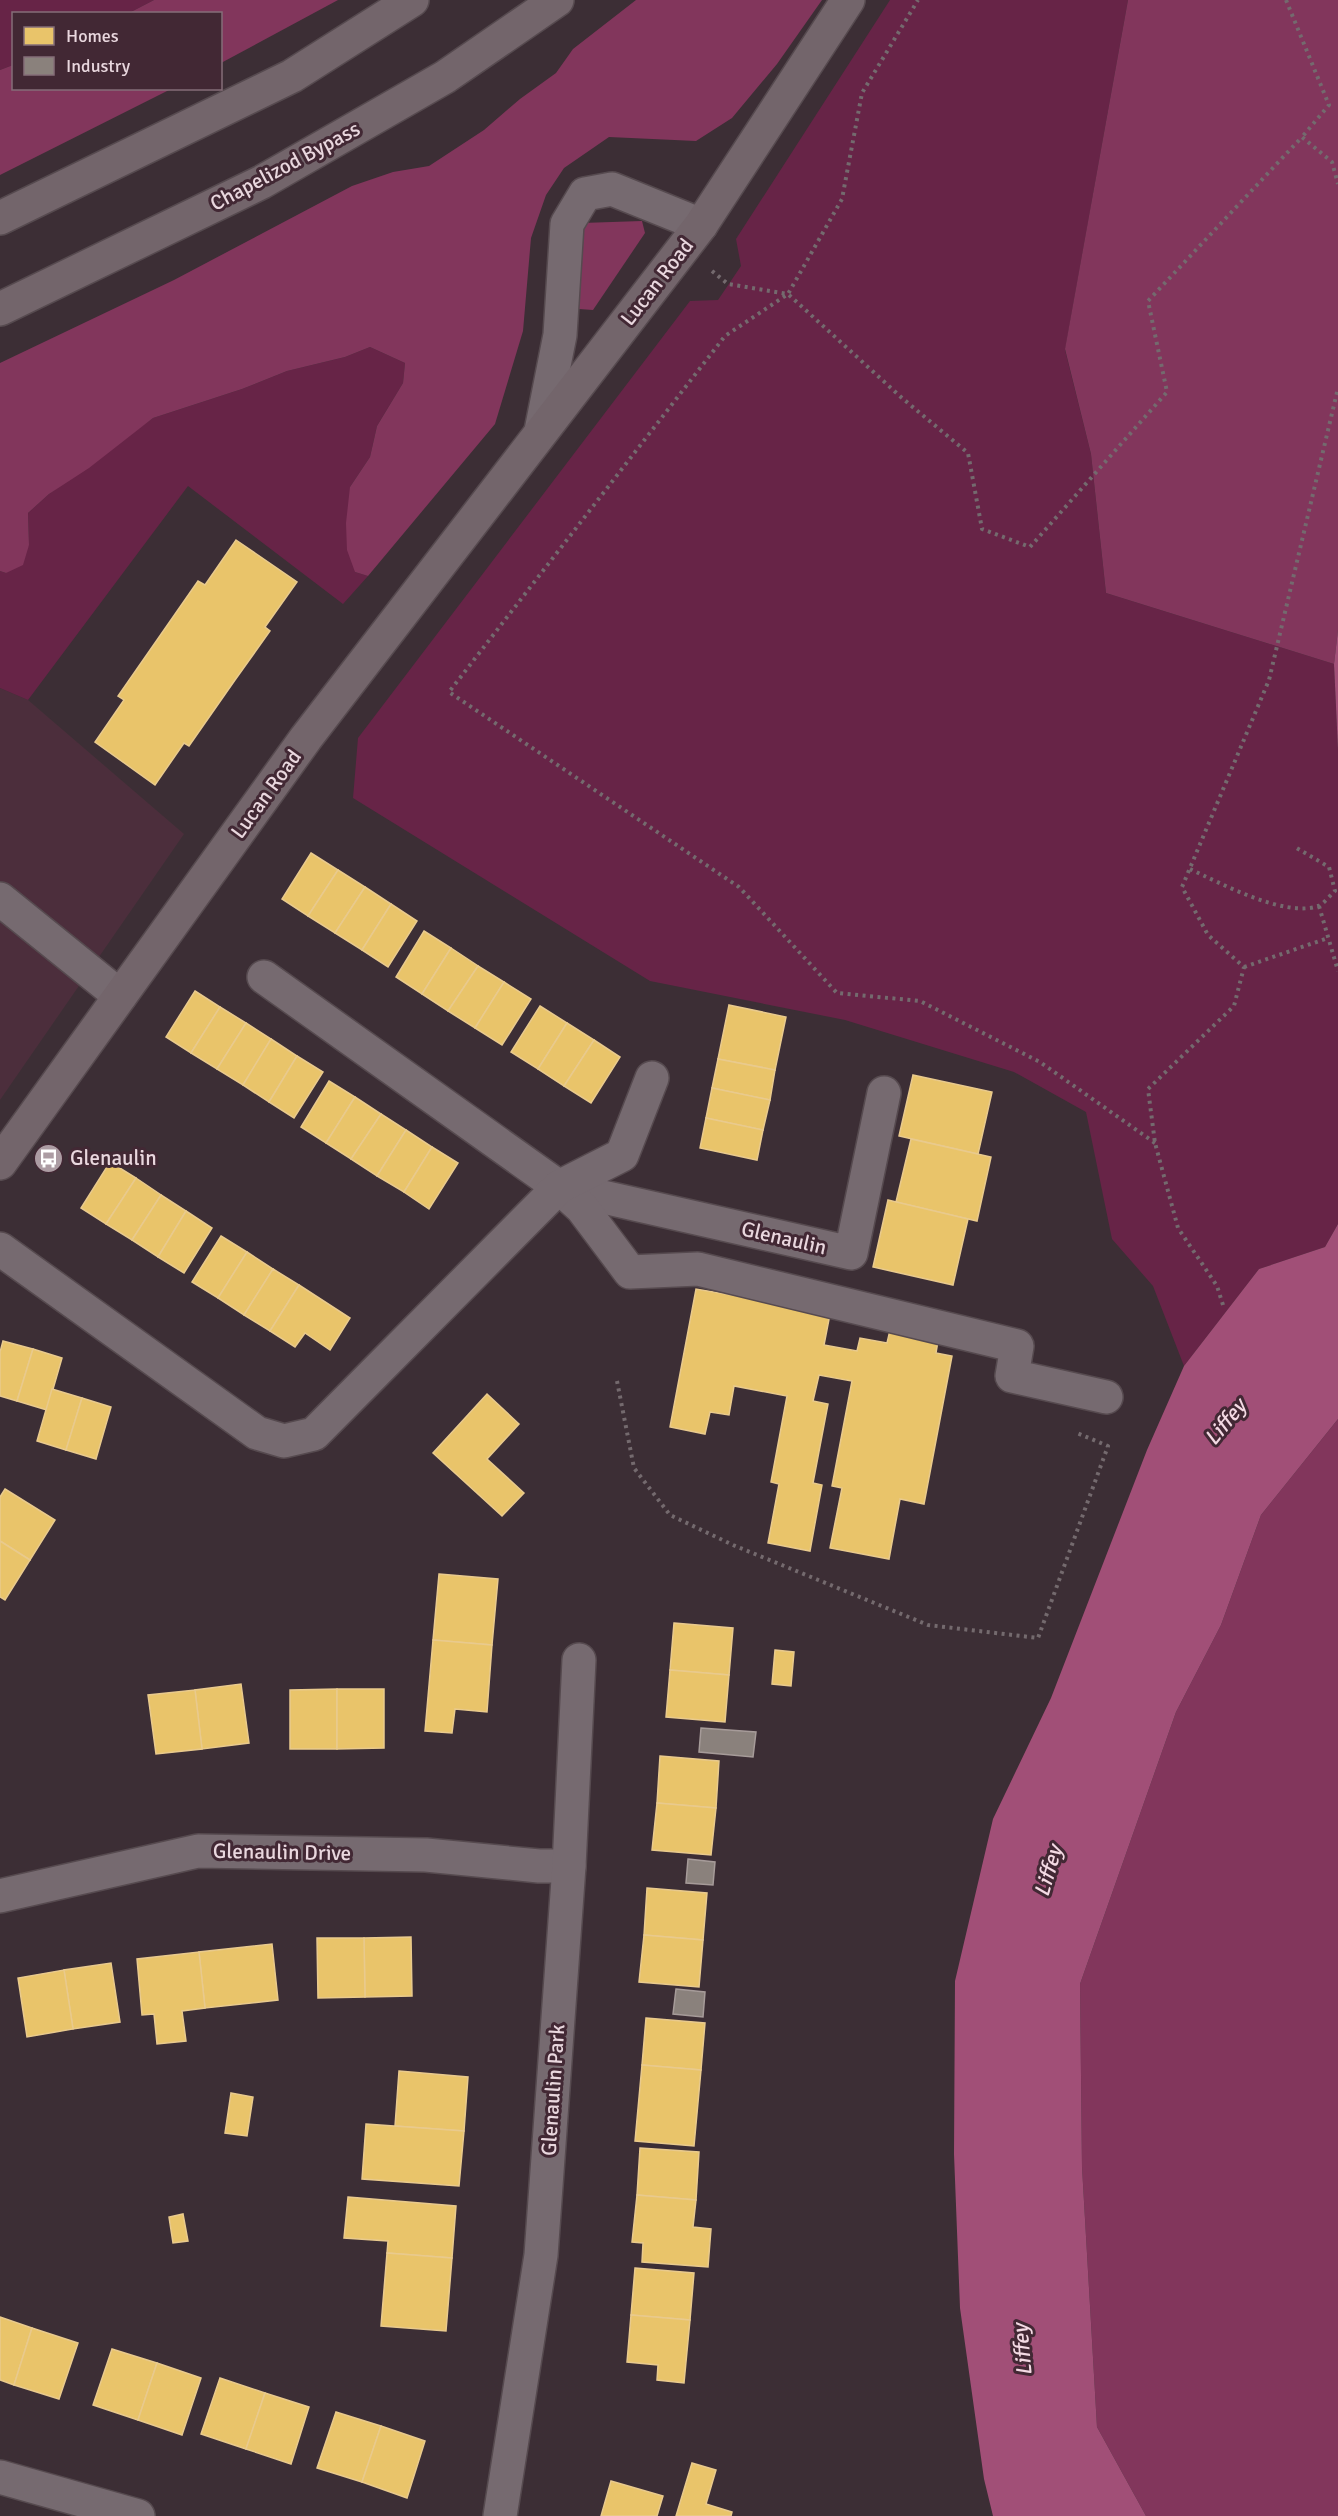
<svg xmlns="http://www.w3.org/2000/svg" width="1338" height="2516" font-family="Signika,sans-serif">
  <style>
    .built { fill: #4c2e3c }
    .green { fill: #672447 }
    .forest { fill: #82365c }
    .water { fill: #a14f77 }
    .homes { fill: #e9c46a; stroke: #e9ca8d; stroke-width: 1.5 }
    .industry { fill: #8a817c; stroke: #a69b99; stroke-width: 1.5 }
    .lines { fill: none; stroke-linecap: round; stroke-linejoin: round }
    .minor-casing { stroke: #564a4f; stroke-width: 36 }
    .major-casing { stroke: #564a4f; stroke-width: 36 }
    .path { stroke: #746a6e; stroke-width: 4; stroke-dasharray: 3 4.5; stroke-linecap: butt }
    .minor { stroke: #766a70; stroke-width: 33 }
    .major { stroke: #73656b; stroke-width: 33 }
    .labels { text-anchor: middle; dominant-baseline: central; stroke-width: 6; stroke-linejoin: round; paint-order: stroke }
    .street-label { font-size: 21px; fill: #e9d7de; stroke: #422834 }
    .poi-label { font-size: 21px; fill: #e9d7de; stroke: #422834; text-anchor: start }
    .water-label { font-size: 22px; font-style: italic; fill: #f4dae4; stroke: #422834 }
  </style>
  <rect width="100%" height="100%" fill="#3c2e35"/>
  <polygon class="built" points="0,688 28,700 184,834 0,1100"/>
  <g class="green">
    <polygon points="0,0 154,0 129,13 14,14 13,65 0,70"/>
    <polygon points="890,0 1128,0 1065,350 1091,454 1106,593 1334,664 1338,750 1338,1224 1325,1247 1259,1269 1184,1366 1153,1286 1112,1239 1086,1112 1014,1072 845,1020 650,981 353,798 358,738 690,301 718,300 741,266 736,239"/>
    <polygon points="370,347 405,363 403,383 377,426 370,457 350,487 355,572 368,576 343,604 188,486 28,700 0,688 0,571 6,573 29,545 28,513 49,494 153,418 242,389 287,371 345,357"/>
  </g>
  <g class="forest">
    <polygon points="154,0 338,0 221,63 220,14 129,13"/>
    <polygon points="636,0 822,0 777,64 732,118 696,141 609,137 564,168 546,195 531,238 523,331 495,424 368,576 355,572 347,550 346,523 350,487 370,457 377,426 403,383 405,363 370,347 345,357 287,371 242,389 153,418 89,468 49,494 28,513 29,545 23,565 6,573 0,571 0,363 174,280 352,186 393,172 429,166 484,130 520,99 556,73 573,49"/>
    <polygon points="1128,0 1338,0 1338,630 1334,664 1106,593 1091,454 1065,349"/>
    <polygon points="13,65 14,88 171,89 0,175 0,70"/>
    <polygon points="642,221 645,233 593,310 579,309 579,254 582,223"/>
    <polygon points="1338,1419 1338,2516 1146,2516 1097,2427 1082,2167 1080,1984 1176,1712 1221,1625 1261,1515"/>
  </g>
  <g class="water">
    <polygon points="1338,630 1338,750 1334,664"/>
    <polygon points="1338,1224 1338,1419 1261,1515 1221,1625 1176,1712 1080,1984 1082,2167 1097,2427 1146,2516 993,2516 984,2479 960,2308 954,2154 955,1981 993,1819 1051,1698 1147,1450 1184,1366 1259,1269 1325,1247"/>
  </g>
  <g class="homes">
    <polygon points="236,540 297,582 265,627 270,631 235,680 189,746 184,743 155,785 95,742 124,700 118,696 198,581 205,585"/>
    <polygon points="311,853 338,870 308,916 282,899"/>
    <polygon points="338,870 365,887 335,933 308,916"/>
    <polygon points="365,887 391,904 362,950 335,933"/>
    <polygon points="391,904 417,921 388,967 362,950"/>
    <polygon points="424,931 451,948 422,994 396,977"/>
    <polygon points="451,948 478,966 448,1011 422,994"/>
    <polygon points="478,966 504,982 475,1028 448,1011"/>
    <polygon points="504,982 531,999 502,1045 475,1028"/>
    <polygon points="195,991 220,1007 191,1053 166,1037"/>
    <polygon points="729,1005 786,1017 775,1070 718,1059"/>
    <polygon points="540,1006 567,1023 538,1069 511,1052"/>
    <polygon points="220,1007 246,1023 217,1069 191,1053"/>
    <polygon points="246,1023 271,1039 243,1085 217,1069"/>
    <polygon points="567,1023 594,1040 564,1086 538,1069"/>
    <polygon points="271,1039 297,1056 269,1102 243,1085"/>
    <polygon points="594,1040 620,1057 591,1103 564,1086"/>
    <polygon points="297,1056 323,1072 294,1118 269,1102"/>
    <polygon points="718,1059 775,1070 770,1100 712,1088"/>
    <polygon points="913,1075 992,1092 978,1154 899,1136"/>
    <polygon points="329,1081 355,1097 326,1143 301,1127"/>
    <polygon points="712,1088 770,1100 763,1130 706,1118"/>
    <polygon points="355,1097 381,1114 351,1159 326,1143"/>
    <polygon points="381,1114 406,1130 377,1176 351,1159"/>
    <polygon points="706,1118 763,1130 757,1160 700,1148"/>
    <polygon points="406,1130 432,1147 404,1192 377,1176"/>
    <polygon points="911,1139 991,1157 977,1221 896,1202"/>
    <polygon points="432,1147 458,1163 429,1209 404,1192"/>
    <polygon points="110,1162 136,1178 106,1224 81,1208"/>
    <polygon points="136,1178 161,1195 132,1240 106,1224"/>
    <polygon points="161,1195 186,1211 158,1257 132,1240"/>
    <polygon points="888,1200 968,1219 953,1285 873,1267"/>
    <polygon points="186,1211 212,1228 184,1273 158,1257"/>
    <polygon points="221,1236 247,1252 218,1298 192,1282"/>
    <polygon points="247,1252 273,1269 244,1315 218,1298"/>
    <polygon points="273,1269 299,1285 270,1331 244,1315"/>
    <polygon points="733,1280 756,1284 753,1299 830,1314 824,1345 857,1351 860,1338 887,1343 891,1326 939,1335 936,1353 952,1356 924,1504 900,1499 889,1559 830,1548 842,1488 832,1486 852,1381 819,1375 813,1401 828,1404 813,1483 822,1485 810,1551 768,1543 779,1484 771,1482 787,1396 734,1386 729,1415 710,1412 705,1434 670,1427 696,1289 731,1295"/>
    <polygon points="299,1285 350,1318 330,1350 305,1333 295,1347 270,1331"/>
    <polygon points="3,1341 33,1349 17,1401 0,1396 0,1352"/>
    <polygon points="33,1349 62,1358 47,1410 17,1401"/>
    <polygon points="52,1389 82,1398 66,1450 37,1441"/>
    <polygon points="487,1394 519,1424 487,1459 524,1493 502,1516 433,1453"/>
    <polygon points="82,1398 111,1407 96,1459 66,1450"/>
    <polygon points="5,1489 55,1520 30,1560 0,1541 0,1497"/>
    <polygon points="0,1541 30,1560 5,1600 0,1597"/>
    <polygon points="439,1574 498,1579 492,1645 433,1640"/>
    <polygon points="674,1623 733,1628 729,1675 670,1670"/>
    <polygon points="433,1640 492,1645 487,1712 455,1709 452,1733 425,1731"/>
    <polygon points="775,1650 794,1652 791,1686 772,1684"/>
    <polygon points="670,1670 729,1675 725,1722 666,1717"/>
    <polygon points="241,1684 249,1743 202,1749 195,1690"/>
    <polygon points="337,1689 337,1749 290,1749 290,1690"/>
    <polygon points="337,1689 384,1689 384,1748 337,1749"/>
    <polygon points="195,1690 202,1749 156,1754 148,1695"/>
    <polygon points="660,1756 719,1761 716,1808 657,1803"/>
    <polygon points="657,1803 716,1808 711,1855 652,1850"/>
    <polygon points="647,1888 707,1893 703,1940 644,1935"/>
    <polygon points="644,1935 703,1940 699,1987 639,1982"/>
    <polygon points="411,1937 412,1996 365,1997 364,1938"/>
    <polygon points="317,1938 364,1938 365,1997 318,1998"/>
    <polygon points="272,1944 278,2000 205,2008 199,1952"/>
    <polygon points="199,1952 205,2008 182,2011 186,2041 157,2044 154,2014 142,2015 137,1959"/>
    <polygon points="111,1963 120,2022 73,2029 64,1970"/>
    <polygon points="64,1970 73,2029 27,2037 18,1978"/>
    <polygon points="646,2018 705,2023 701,2070 642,2065"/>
    <polygon points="642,2065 701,2070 694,2146 635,2141"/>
    <polygon points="399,2071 468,2077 464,2131 395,2126"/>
    <polygon points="231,2093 253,2097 247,2136 225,2133"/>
    <polygon points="366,2124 464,2131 459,2186 362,2179"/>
    <polygon points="640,2148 699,2152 696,2200 637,2195"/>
    <polygon points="637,2195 696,2200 693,2227 711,2229 708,2267 642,2262 643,2243 632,2242"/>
    <polygon points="348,2197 456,2206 452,2258 387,2253 388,2241 344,2238"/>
    <polygon points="183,2214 188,2241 173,2243 169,2217"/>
    <polygon points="387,2253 452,2258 446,2331 381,2326"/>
    <polygon points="635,2268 694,2273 690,2320 631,2315"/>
    <polygon points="631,2315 690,2320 684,2383 657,2380 658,2365 627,2362"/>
    <polygon points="0,2317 32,2328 14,2385 0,2380"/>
    <polygon points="32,2328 78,2343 59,2399 14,2385"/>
    <polygon points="112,2349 157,2363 138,2420 93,2405"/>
    <polygon points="157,2363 201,2378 182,2435 138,2420"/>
    <polygon points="220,2378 265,2393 246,2449 201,2434"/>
    <polygon points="265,2393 309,2407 291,2464 246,2449"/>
    <polygon points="336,2412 381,2426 362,2482 317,2468"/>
    <polygon points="381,2426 425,2441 407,2498 362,2482"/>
    <polygon points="692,2463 716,2470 706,2504 732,2512 731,2516 676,2516"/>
    <polygon points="611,2481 663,2496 657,2516 601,2516"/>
  </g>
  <g class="industry">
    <polygon points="701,1728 756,1732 753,1757 699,1752"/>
    <polygon points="688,1859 715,1862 713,1885 686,1883"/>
    <polygon points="676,1989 705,1992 703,2017 673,2014"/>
  </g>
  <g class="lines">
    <defs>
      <g id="minor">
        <polyline points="541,431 560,335 567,224 585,194 612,189 701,225"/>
        <polyline points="0,899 120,996"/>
        <polyline points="264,977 559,1187 851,1253 884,1093"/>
        <polyline points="559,1187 582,1208 630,1272 698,1269 1017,1346 1012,1376 1106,1397"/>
        <polyline points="0,1249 257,1433 284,1441 314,1434 559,1187 622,1155 652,1078"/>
        <polyline points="0,1896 198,1851 426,1855 539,1866 569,1866"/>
        <polyline points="0,2477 138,2516"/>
        <polyline points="500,2516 541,2255 569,1866 579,1660"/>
      </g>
      <g id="major">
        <polyline points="0,218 292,76 412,0"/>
        <polyline points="0,309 262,182 445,77 557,0"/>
        <polyline points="0,1163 306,738 701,225 848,0"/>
      </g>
    </defs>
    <use href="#minor" class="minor-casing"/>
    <use href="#major" class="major-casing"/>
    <g class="path">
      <polyline points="1286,0 1329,105 1302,137"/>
      <polyline points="712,271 728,284 788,294 842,199 862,93 918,0"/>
      <path d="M1190,869C1220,883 1285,918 1318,906C1324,904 1330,895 1335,891L1329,867L1295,847"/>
      <polyline points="1319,906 1338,971"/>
      <polyline points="1244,967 1328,938"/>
      <polyline points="1155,1143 1040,1062 920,1001 837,993 739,887 449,692 725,336 788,294 902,398 968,453 982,529 1030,547 1167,392 1148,301 1302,137 1332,162 1338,184"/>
      <polyline points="1223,1305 1217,1286 1178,1228 1155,1143 1148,1089 1234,1006 1244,967 1208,935 1182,887 1269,680 1338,388"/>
      <polyline points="617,1381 634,1468 670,1515 733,1545 928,1625 1038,1638 1108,1446 1077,1433"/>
    </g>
    <use href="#minor" class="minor"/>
    <use href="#major" class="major"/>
  </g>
  <defs>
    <symbol id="bus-disc" viewBox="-11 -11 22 22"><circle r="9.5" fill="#ac9ca3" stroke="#422834"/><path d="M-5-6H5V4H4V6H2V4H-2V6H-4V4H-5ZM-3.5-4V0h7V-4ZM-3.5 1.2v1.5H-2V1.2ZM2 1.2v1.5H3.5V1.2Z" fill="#fff"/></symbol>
  </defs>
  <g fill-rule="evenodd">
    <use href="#bus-disc" x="32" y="1142" width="33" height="33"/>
  </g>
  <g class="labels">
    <g class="street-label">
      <text transform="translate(285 166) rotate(-28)">Chapelizod Bypass</text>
      <text transform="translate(657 282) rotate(-52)">Lucan Road</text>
      <text transform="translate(266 794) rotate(-54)">Lucan Road</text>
      <text transform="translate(784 1238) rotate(13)">Glenaulin</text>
      <text transform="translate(282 1852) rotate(1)">Glenaulin Drive</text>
      <text transform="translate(553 2090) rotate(-86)">Glenaulin Park</text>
    </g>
    <g class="poi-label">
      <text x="70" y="1158">Glenaulin</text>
    </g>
    <g class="water-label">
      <text transform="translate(1225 1422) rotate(-51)">Liffey</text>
      <text transform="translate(1048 1871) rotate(-74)">Liffey</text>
      <text transform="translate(1022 2350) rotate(-95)">Liffey</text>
    </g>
  </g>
  <rect x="12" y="12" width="210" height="78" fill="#422834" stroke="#856e78" stroke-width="1.5"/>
  <rect x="24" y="27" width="30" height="18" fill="#e9c46a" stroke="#856e78" stroke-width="1.5"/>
  <text x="66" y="42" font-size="18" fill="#e9d7de">Homes</text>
  <rect x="24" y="57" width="30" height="18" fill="#8a817c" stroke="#856e78" stroke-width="1.5"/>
  <text x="66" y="72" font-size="18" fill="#e9d7de">Industry</text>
</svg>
